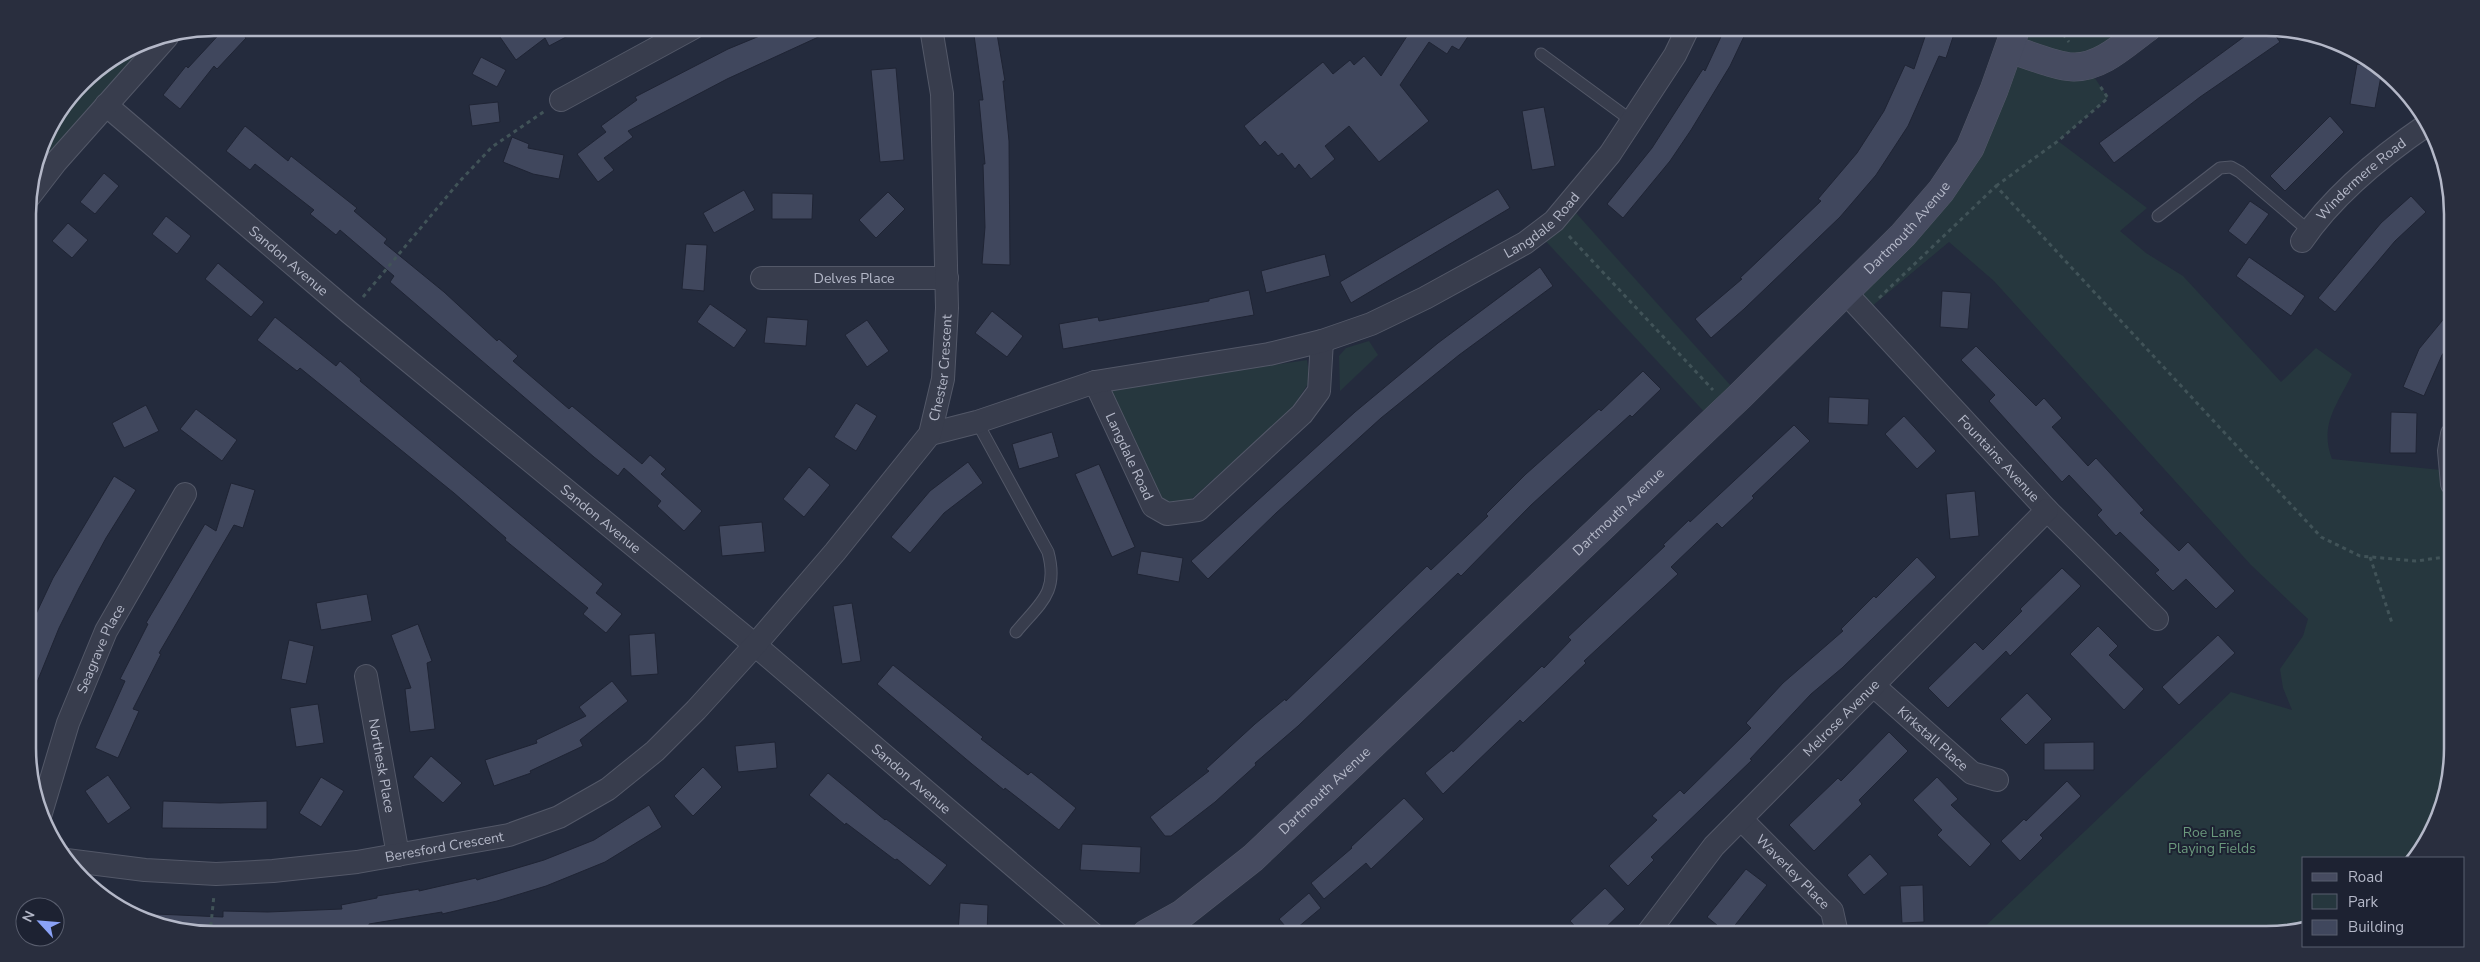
<svg xmlns="http://www.w3.org/2000/svg" width="2480" height="962" font-family="'Nunito Sans',sans-serif">
  <style>
    .green { fill: #26373e }
    .building { fill: #40475d; stroke: #1f2434 }
    .lines { fill: none; stroke-linecap: round; stroke-linejoin: round }
    .lane-casing { stroke: #535868; stroke-width: 13 }
    .street-casing { stroke: #535868; stroke-width: 24 }
    .secondary-casing { stroke: #535868; stroke-width: 29 }
    .path { stroke: #415358; stroke-width: 3; stroke-dasharray: 4 4; stroke-linecap: butt }
    .lane { stroke: #383d4d; stroke-width: 11 }
    .street { stroke: #383d4d; stroke-width: 22 }
    .secondary { stroke: #464b60; stroke-width: 28 }
    .labels { text-anchor: middle; dominant-baseline: central; stroke-width: 4; stroke-linejoin: round; paint-order: stroke }
    .street-label { font-size: 14px; fill: #b4b8c8; stroke: #1d2232 }
    .park-label { font-size: 14px; fill: #6b997d; stroke: #1d2232 }
    .rim { fill: none; stroke: #b4b8c8; stroke-width: 2.5 }
  </style>
  <rect width="100%" height="100%" fill="#242b3d"/>
  <g class="green">
    <path d="M2016,28H2147L2087,66L2108,98L2058,141L2147,208L2120,231L2146,253L2183,276L2281,382L2316,348L2352,374C2337,405 2319,425 2332,459L2451,471L2452,748L2442,808L2416,858H2304V929L2278,934H1977L2231,692L2292,710L2283,688L2280,669L2303,636L2308,619L2251,565L1994,281L1949,242L1865,312L1846,293L1941,191Z"/>
    <polygon points="143,42 154,50 56,162 42,149 47,132 91,74"/>
    <polygon points="1568,204 1740,396 1710,418 1541,236"/>
    <polygon points="1369,341 1378,355 1340,391 1339,356 1346,348"/>
    <polygon points="1307,360 1310,381 1290,411 1186,504 1163,502 1105,390"/>
  </g>
  <g class="building">
    <polygon points="225,28 235,28 246,38 217,69 214,66 180,109 163,95 186,66 188,68"/>
    <polygon points="512,28 583,28 549,46 545,38 516,60 500,37"/>
    <polygon points="779,28 838,28 727,79 628,131 633,137 604,158 614,170 598,182 577,154 606,132 601,126 637,100 635,97 728,49"/>
    <polygon points="973,28 996,28 1005,81 1003,81 1009,141 1010,265 982,264 985,227 983,164 985,164 979,100 983,100"/>
    <polygon points="1407,28 1465,28 1463,30 1469,35 1459,50 1452,46 1447,54 1429,42 1400,85 1429,121 1379,162 1349,126 1325,146 1335,159 1311,179 1299,164 1295,169 1282,153 1278,156 1265,141 1260,146 1244,126 1323,62 1333,74 1350,60 1354,65 1364,56 1381,76 1411,30"/>
    <polygon points="1725,28 1748,28 1730,66 1691,130 1670,161 1623,218 1607,204 1652,148 1703,69 1705,71"/>
    <polygon points="1928,28 1956,28 1946,58 1939,56 1908,126 1876,175 1840,217 1744,309 1711,338 1695,319 1742,279 1740,278 1821,201 1818,199 1857,153 1884,111 1905,65 1914,69"/>
    <polygon points="2256,28 2270,28 2280,42 2200,97 2114,163 2099,143"/>
    <polygon points="481,57 506,70 497,87 472,74"/>
    <polygon points="2357,64 2379,68 2382,71 2375,108 2350,104"/>
    <polygon points="896,68 904,160 880,162 871,70"/>
    <polygon points="498,102 500,122 472,126 469,105"/>
    <polygon points="1544,107 1555,166 1532,170 1522,111"/>
    <polygon points="2330,116 2344,132 2285,191 2270,176"/>
    <polygon points="245,126 288,161 291,156 357,208 354,211 387,239 384,243 444,292 497,341 499,339 518,356 513,361 569,409 572,406 642,464 650,455 666,469 661,474 702,511 684,531 657,506 661,501 624,468 618,476 594,457 390,282 394,276 340,230 336,235 310,214 314,210 255,164 250,170 226,151"/>
    <polygon points="512,137 529,144 528,148 564,155 559,179 533,174 503,162"/>
    <polygon points="104,173 119,186 95,214 80,202"/>
    <polygon points="1498,189 1510,208 1351,303 1340,282"/>
    <polygon points="744,190 755,210 714,233 703,213"/>
    <polygon points="888,192 905,209 876,238 859,220"/>
    <polygon points="772,193 813,194 812,219 772,219"/>
    <polygon points="2411,196 2426,212 2395,241 2335,312 2318,298 2381,223"/>
    <polygon points="2250,201 2269,214 2246,245 2228,231"/>
    <polygon points="166,216 191,236 177,254 152,234"/>
    <polygon points="68,223 88,240 72,258 52,241"/>
    <polygon points="686,244 707,245 704,291 682,289"/>
    <polygon points="1325,254 1330,276 1266,293 1261,271"/>
    <polygon points="2249,257 2305,296 2291,316 2236,276"/>
    <polygon points="218,263 264,302 251,317 205,279"/>
    <polygon points="1540,267 1553,286 1459,355 1381,418 1276,513 1208,579 1191,561 1355,412 1438,343"/>
    <polygon points="1249,290 1254,315 1063,349 1059,324 1098,317 1099,321 1209,301 1209,299"/>
    <polygon points="1942,291 1971,293 1968,329 1940,327"/>
    <polygon points="710,304 747,330 734,348 697,322"/>
    <polygon points="2451,310 2451,343 2442,355 2424,396 2403,387 2419,349"/>
    <polygon points="992,311 1023,336 1007,357 975,333"/>
    <polygon points="275,317 336,366 340,361 361,379 360,381 603,584 596,593 622,614 606,633 583,614 588,608 505,540 506,538 454,493 300,368 297,371 257,340"/>
    <polygon points="767,317 808,320 806,346 764,343"/>
    <polygon points="867,320 889,351 867,367 845,335"/>
    <polygon points="1976,346 2036,406 2044,398 2062,418 2052,427 2088,466 2096,458 2144,510 2140,513 2179,551 2188,542 2235,591 2216,609 2186,579 2173,591 2155,573 2159,570 2120,532 2116,536 2097,515 2102,510 2069,475 2062,482 1989,401 1995,395 1961,360"/>
    <polygon points="1643,371 1661,389 1632,417 1630,415 1531,505 1461,576 1458,573 1298,726 1255,763 1256,765 1215,802 1171,836 1165,836 1150,817 1209,771 1206,769 1255,724 1285,699 1286,701 1427,566 1431,570 1488,516 1486,514 1526,474 1599,409 1601,411"/>
    <polygon points="1829,397 1869,399 1868,425 1828,423"/>
    <polygon points="856,403 877,416 856,451 834,437"/>
    <polygon points="146,405 159,431 124,448 112,423"/>
    <polygon points="196,409 237,440 222,461 180,429"/>
    <polygon points="2391,412 2417,413 2416,453 2390,453"/>
    <polygon points="1904,416 1936,451 1917,469 1885,434"/>
    <polygon points="1794,425 1810,441 1752,496 1754,498 1722,528 1717,523 1671,567 1678,574 1584,661 1586,663 1523,723 1520,720 1443,794 1425,773 1452,750 1453,752 1542,666 1544,668 1571,640 1568,637 1665,546 1663,545 1689,520 1690,522"/>
    <polygon points="1052,432 1059,457 1019,469 1012,444"/>
    <polygon points="968,462 983,483 944,513 910,553 891,537 930,491"/>
    <polygon points="1099,464 1135,547 1112,557 1075,474"/>
    <polygon points="809,467 830,485 804,517 783,499"/>
    <polygon points="114,476 136,490 106,538 79,588 59,628 31,697 30,630 36,614 53,578"/>
    <polygon points="231,483 255,490 243,528 234,525 159,653 161,654 133,709 139,711 118,758 95,748 125,681 120,679 148,624 146,623 205,524 216,531"/>
    <polygon points="1975,491 1979,536 1950,539 1946,494"/>
    <polygon points="762,522 765,552 722,556 719,526"/>
    <polygon points="1141,551 1183,558 1179,582 1137,574"/>
    <polygon points="1917,557 1936,577 1842,668 1811,694 1750,759 1752,760 1651,857 1654,860 1628,886 1609,866 1657,820 1652,816 1680,790 1684,794 1751,728 1746,723 1783,683 1843,631 1841,629 1874,596 1876,598"/>
    <polygon points="2062,568 2081,586 2010,656 2006,651 1948,708 1928,688 1975,642 1983,650 2022,611 2020,609"/>
    <polygon points="367,594 372,621 321,630 316,603"/>
    <polygon points="852,603 861,661 842,664 833,606"/>
    <polygon points="418,624 432,661 427,663 435,729 410,732 405,689 411,688 391,635"/>
    <polygon points="2098,626 2118,646 2109,655 2144,689 2124,710 2070,654"/>
    <polygon points="655,633 658,674 631,676 629,635"/>
    <polygon points="2218,635 2235,653 2179,705 2162,687"/>
    <polygon points="289,640 314,646 306,684 281,679"/>
    <polygon points="893,665 983,737 981,739 1028,775 1031,772 1076,808 1059,830 1005,788 1004,790 972,764 877,684"/>
    <polygon points="612,681 628,701 580,740 583,746 530,771 531,773 494,786 485,760 537,743 536,740 586,716 579,707"/>
    <polygon points="2027,693 2052,719 2026,745 2000,719"/>
    <polygon points="318,704 324,743 296,747 290,708"/>
    <polygon points="1889,732 1908,751 1859,800 1862,804 1814,851 1789,825 1838,778 1841,781"/>
    <polygon points="775,742 777,768 738,772 735,746"/>
    <polygon points="2094,742 2094,770 2044,770 2044,743"/>
    <polygon points="431,756 462,783 443,803 413,777"/>
    <polygon points="703,767 722,787 693,816 674,796"/>
    <polygon points="828,773 885,820 886,819 947,865 930,886 897,859 895,860 846,823 845,825 809,795"/>
    <polygon points="108,775 131,808 108,824 85,791"/>
    <polygon points="321,777 344,791 321,827 299,813"/>
    <polygon points="1937,777 1958,799 1951,805 1991,844 1970,867 1937,835 1942,830 1913,800"/>
    <polygon points="2067,781 2081,796 2040,835 2043,838 2020,861 2001,841 2024,819 2026,821"/>
    <polygon points="1404,798 1424,819 1371,869 1366,863 1324,899 1311,883 1352,848 1351,847"/>
    <polygon points="163,801 220,803 267,801 267,829 162,828"/>
    <polygon points="649,805 662,827 605,862 546,886 497,901 442,914 442,912 369,924 369,926 337,932 338,934 214,934 154,925 156,914 223,917 223,911 268,912 342,909 341,905 377,898 377,896 419,889 419,891 476,878 477,880 544,860 594,840"/>
    <polygon points="1082,844 1141,847 1140,873 1080,870"/>
    <polygon points="1870,854 1888,874 1864,895 1847,875"/>
    <polygon points="1746,869 1767,885 1728,934 1707,917"/>
    <polygon points="1923,885 1924,922 1902,923 1900,886"/>
    <polygon points="1605,888 1625,909 1599,934 1582,934 1570,921"/>
    <polygon points="1309,893 1321,908 1291,933 1279,919"/>
    <polygon points="960,903 988,905 987,934 958,934"/>
  </g>
  <g class="lines">
    <defs>
      <g id="lane">
        <polyline points="1541,54 1632,121"/>
        <polyline points="2158,216 2220,168 2231,167 2240,172 2309,231"/>
        <path d="M977,422L1048,552C1059,593 1040,603 1016,632"/>
      </g>
      <g id="street">
        <polyline points="561,100 693,28"/>
        <path id="s1" d="M106,105L350,313L755,645L1093,934"/>
        <polyline points="29,197 56,162 167,37"/>
        <path id="s2" d="M2302,241C2334,194 2381,156 2428,124"/>
        <path id="s3" d="M762,278H947"/>
        <path id="s4" d="M1846,293L2047,510L2157,619"/>
        <path id="s5" d="M1095,382L1153,506L1167,514L1198,510L1302,414L1319,391L1322,341"/>
        <path id="s6" d="M930,434L977,422L1095,382L1269,354L1322,341L1371,324L1425,298L1525,243L1554,221L1610,154L1675,55L1688,28"/>
        <polyline points="2452,434 2449,451 2452,484"/>
        <path id="s7" d="M366,676L398,855"/>
        <path id="s8" d="M1874,686L1972,773L1997,780"/>
        <path id="s9" d="M41,813L68,723L106,631L185,494"/>
        <path id="s10" d="M1741,819L1832,911L1836,929"/>
        <path id="s11" d="M66,860L145,870L216,874L273,871L357,862L509,835L559,817L608,789L655,751L696,710L755,645L835,552L930,434L943,379L947,308L942,94L931,28"/>
        <path id="s12" d="M1647,934L1714,846L2047,510"/>
      </g>
      <g id="secondary">
        <path d="M2010,49C2026,54 2058,67 2073,67C2101,68 2126,43 2147,28"/>
        <path id="s13" d="M1146,934L1182,914L1253,858L1740,396L1903,235L1941,191L1970,148L1994,90L2016,28"/>
      </g>
    </defs>
    <use href="#lane" class="lane-casing"/>
    <use href="#street" class="street-casing"/>
    <use href="#secondary" class="secondary-casing"/>
    <g class="path">
      <polyline points="2058,28 2069,42"/>
      <polyline points="1996,186 2058,141 2108,98 2100,86"/>
      <polyline points="1569,236 1713,390"/>
      <polyline points="363,297 459,182 492,147 545,111"/>
      <polyline points="1879,298 1996,186 2321,537 2360,556 2416,561 2452,556"/>
      <polyline points="2370,557 2392,623"/>
      <polyline points="210,934 214,895"/>
    </g>
    <use href="#lane" class="lane"/>
    <use href="#street" class="street"/>
    <use href="#secondary" class="secondary"/>
  </g>
  <g class="labels">
    <g class="street-label">
      <text stroke="none"><textPath href="#s2" startOffset="86">Windermere Road</textPath></text>
      <text stroke="none"><textPath href="#s6" startOffset="654">Langdale Road</textPath></text>
      <text stroke="none"><textPath href="#s13" startOffset="1040">Dartmouth Avenue</textPath></text>
      <text stroke="none"><textPath href="#s1" startOffset="240">Sandon Avenue</textPath></text>
      <text stroke="none"><textPath href="#s3" startOffset="92">Delves Place</textPath></text>
      <text stroke="none"><textPath href="#s11" startOffset="1104">Chester Crescent</textPath></text>
      <text stroke="none"><textPath href="#s5" startOffset="82">Langdale Road</textPath></text>
      <text stroke="none"><textPath href="#s4" startOffset="225">Fountains Avenue</textPath></text>
      <text stroke="none"><textPath href="#s13" startOffset="635">Dartmouth Avenue</textPath></text>
      <text stroke="none"><textPath href="#s1" startOffset="645">Sandon Avenue</textPath></text>
      <text stroke="none"><textPath href="#s9" startOffset="175">Seagrave Place</textPath></text>
      <text stroke="none"><textPath href="#s12" startOffset="291">Melrose Avenue</textPath></text>
      <text stroke="none"><textPath href="#s8" startOffset="79">Kirkstall Place</textPath></text>
      <text stroke="none"><textPath href="#s7" startOffset="91">Northesk Place</textPath></text>
      <text stroke="none"><textPath href="#s1" startOffset="1050">Sandon Avenue</textPath></text>
      <text stroke="none"><textPath href="#s13" startOffset="230">Dartmouth Avenue</textPath></text>
      <text stroke="none"><textPath href="#s11" startOffset="381">Beresford Crescent</textPath></text>
      <text stroke="none"><textPath href="#s10" startOffset="74">Waverley Place</textPath></text>
    </g>
    <g class="park-label">
      <text x="2212" y="832">Roe Lane<tspan x="2212" dy="16">Playing Fields</tspan></text>
    </g>
  </g>
  <path d="M0 0H2480V962H0ZM214 36H2266A178 178 0 0 1 2444 214V748A178 178 0 0 1 2266 926H214A178 178 0 0 1 36 748V214A178 178 0 0 1 214 36Z" fill="#292e3e" fill-rule="evenodd"/>
  <path class="rim" d="M214 36H2266A178 178 0 0 1 2444 214V748A178 178 0 0 1 2266 926H214A178 178 0 0 1 36 748V214A178 178 0 0 1 214 36Z"/>
  <rect x="2302" y="857" width="162" height="90" fill="#1d2232" stroke="#595e6e"/>
  <rect x="2312" y="873" width="25" height="8" fill="#464b60" stroke="#595e6e"/>
  <text x="2348" y="882" font-size="15" fill="#b4b8c8">Road</text>
  <rect x="2312" y="894" width="25" height="15" fill="#26373e" stroke="#595e6e"/>
  <text x="2348" y="907" font-size="15" fill="#b4b8c8">Park</text>
  <rect x="2312" y="920" width="25" height="15" fill="#40475d" stroke="#595e6e"/>
  <text x="2348" y="932" font-size="15" fill="#b4b8c8">Building</text>
  <g transform="translate(40 922) rotate(296)"><circle r="24" fill="#1d2232" stroke="#595e6e"/>
  <path d="M0-4L9 19L0 12L-9 19Z" fill="#8aa2f7"/>
  <text y="-8" font-size="14" font-weight="bold" text-anchor="middle" fill="#b4b8c8">N</text>
  </g>
</svg>
